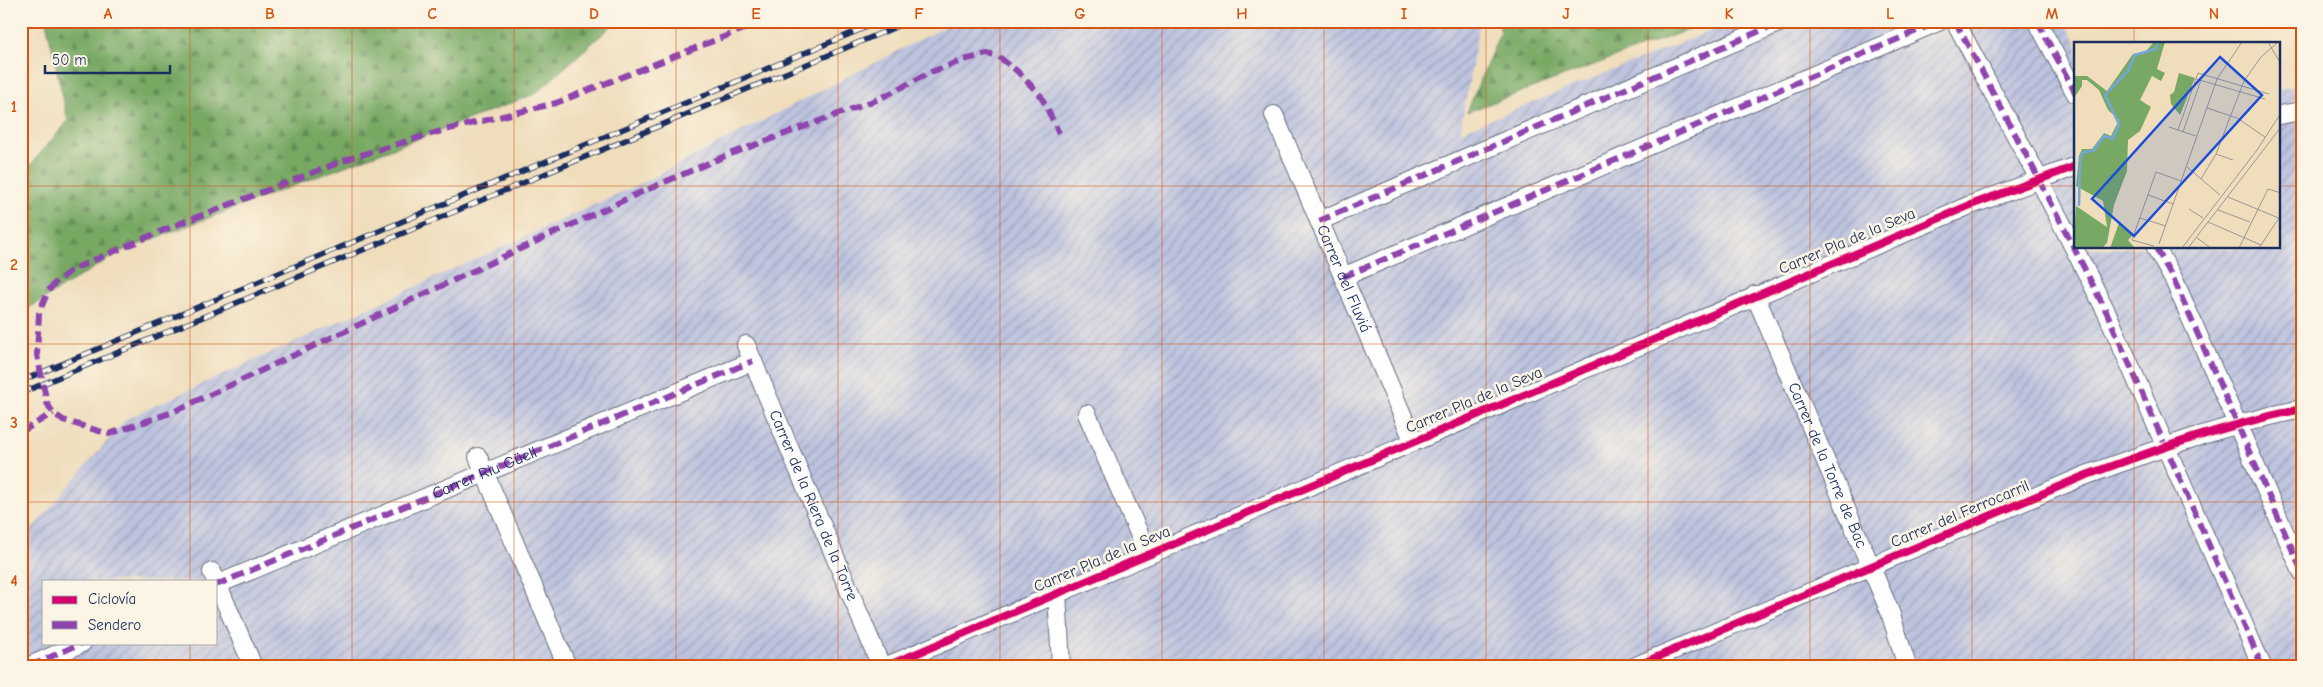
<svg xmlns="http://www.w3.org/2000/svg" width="2323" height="687" font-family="'Comic Neue',sans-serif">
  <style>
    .industrial { fill: url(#industrial-furrows); fill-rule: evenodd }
    .forest { fill: url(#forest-firs); stroke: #4a6c61 }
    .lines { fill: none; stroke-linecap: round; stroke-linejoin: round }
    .minor-casing { stroke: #656c7f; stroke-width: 20 }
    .minor { stroke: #fff; stroke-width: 18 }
    .rail-casing { stroke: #1b2f5e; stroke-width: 5.5 }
    .rail { stroke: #fcf5e5; stroke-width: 4; stroke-dasharray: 11; stroke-linecap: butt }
    .quiet { stroke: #8e44ad; stroke-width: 6; stroke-dasharray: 12 6; stroke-linecap: butt }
    .cycleway-casing { stroke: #fcf5e5; stroke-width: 11 }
    .cycleway { stroke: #d6006c; stroke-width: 8 }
    .grid { fill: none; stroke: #d45514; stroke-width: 1; stroke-opacity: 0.55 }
    .labels { text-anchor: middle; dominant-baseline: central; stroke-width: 5; stroke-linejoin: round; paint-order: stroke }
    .street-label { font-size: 16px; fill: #1b2f5e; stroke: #fcf5e5 }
    .inset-river { fill: none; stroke: #72a6de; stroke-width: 2.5 }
    .inset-road { fill: none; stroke: #9a9796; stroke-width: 1 }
    .view { fill: #1d4ed8; fill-opacity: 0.15; stroke: #1d4ed8; stroke-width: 2.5 }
    .inset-edge { fill: none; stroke: #1b2f5e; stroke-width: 2.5 }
    .neatline { fill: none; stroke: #d45514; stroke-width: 2 }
    .grid-label { font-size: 16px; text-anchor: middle; font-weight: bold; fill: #d45514 }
  </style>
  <defs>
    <pattern id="industrial-furrows" width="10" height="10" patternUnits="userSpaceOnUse" patternTransform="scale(1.25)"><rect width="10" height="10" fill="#bdc3de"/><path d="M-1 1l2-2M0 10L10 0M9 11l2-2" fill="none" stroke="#999fb7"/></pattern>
    <pattern id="forest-firs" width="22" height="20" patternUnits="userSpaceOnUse" patternTransform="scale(1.25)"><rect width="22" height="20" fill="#78a964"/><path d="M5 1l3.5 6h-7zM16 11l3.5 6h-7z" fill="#628a56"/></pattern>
  </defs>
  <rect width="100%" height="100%" fill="#fcf5e5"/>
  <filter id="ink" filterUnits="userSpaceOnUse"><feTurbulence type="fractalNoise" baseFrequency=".02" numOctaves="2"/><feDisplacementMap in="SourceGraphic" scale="10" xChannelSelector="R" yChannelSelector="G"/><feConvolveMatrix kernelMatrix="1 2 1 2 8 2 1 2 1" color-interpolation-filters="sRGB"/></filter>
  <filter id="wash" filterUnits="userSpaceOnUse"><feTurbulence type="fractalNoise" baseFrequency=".0096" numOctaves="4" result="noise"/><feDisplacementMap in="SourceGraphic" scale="20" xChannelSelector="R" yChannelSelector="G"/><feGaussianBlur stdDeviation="1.12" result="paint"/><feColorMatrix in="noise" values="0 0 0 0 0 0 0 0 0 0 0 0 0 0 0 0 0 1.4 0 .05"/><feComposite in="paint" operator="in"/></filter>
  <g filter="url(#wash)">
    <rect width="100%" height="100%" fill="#efddbb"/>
    <path class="industrial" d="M956,21H1480L1460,132L1735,21H2064L2077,44L2076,248H2279V89L2302,84V666H21V542L126,419L644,182ZM44,581H216V643H44Z"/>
    <g class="forest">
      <polygon points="46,21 617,21 535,94 119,252 21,313 21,176 68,121"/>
      <polygon points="1500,21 1712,21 1467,112 1500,33"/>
    </g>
  </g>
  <g filter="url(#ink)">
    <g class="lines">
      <defs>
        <g id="minor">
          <polyline points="1955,21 2039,179 2107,313 2262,666"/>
          <polyline points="2037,21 2076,94"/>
          <path id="s1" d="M1274,115L1413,440"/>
          <polyline points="2279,115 2302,111"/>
          <polyline points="1319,221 1783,21"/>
          <polyline points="2156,248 2174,280 2302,572"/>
          <polyline points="1343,277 1940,21"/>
          <path id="s2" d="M1755,295L1890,612L1907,666"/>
          <path id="s3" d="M746,345L881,666"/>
          <polyline points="1087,414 1148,554"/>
          <polyline points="478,457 567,666"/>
          <polyline points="212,572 253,666"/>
          <polyline points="216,585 753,361"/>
          <polyline points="1057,593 1061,666"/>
          <polyline points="30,666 82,643"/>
          <polyline points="887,666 1968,206 2076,166"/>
          <path d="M1636,666L2084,476C2155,450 2227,424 2302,409"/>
        </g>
      </defs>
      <use href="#minor" class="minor-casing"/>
      <use href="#minor" class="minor"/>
      <defs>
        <g id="rail">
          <polyline points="21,381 881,21"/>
          <polyline points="21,393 910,21"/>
        </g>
      </defs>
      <use href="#rail" class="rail-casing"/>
      <use href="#rail" class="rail"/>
      <g class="quiet">
        <polyline points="764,21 556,103 441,131 351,158 171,227 73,269 55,283 48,291 39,313 37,355 47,403 53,413 63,420 109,434 173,412 637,194 725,156 879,99 931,72 964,60 987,54 999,57 1017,71 1041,96 1059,133"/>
        <polyline points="1955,21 2039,179 2107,313 2262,666"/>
        <polyline points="2037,21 2076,94"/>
        <polyline points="1319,221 1783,21"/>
        <polyline points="2156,248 2174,280 2302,572"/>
        <polyline points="1343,277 1940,21"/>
        <polyline points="21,432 53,413"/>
        <path id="s4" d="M216,585L753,361"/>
        <polyline points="30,666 82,643"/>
      </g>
      <defs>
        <g id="cycleway">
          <polyline points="887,666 1968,206 2076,166"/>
          <path d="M1636,666L2084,476C2155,450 2227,424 2302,409"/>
        </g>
      </defs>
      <use href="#cycleway" class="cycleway-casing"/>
      <use href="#cycleway" class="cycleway"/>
    </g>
  </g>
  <path class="grid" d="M190,21V581M352,21V666M514,21V666M676,21V666M838,21V666M1000,21V666M1162,21V666M1324,21V666M1486,21V666M1648,21V666M1810,21V666M1972,21V666M2134,21V44M21,186H2076M2279,186H2302M2134,248V666M21,344H2302M21,502H2302M190,643V666"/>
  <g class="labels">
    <g class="street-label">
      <text transform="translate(1847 241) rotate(-23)">Carrer Pla de la Seva</text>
      <text stroke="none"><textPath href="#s1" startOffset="178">Carrer del Fluviá</textPath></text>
      <text transform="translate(1474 400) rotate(-23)">Carrer Pla de la Seva</text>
      <text stroke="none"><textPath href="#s2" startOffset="185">Carrer de la Torre de Bac</textPath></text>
      <text stroke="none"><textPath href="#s4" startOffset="291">Carrer Riu Güell</textPath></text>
      <text stroke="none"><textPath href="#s3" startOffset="174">Carrer de la Riera de la Torre</textPath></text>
      <text transform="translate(1960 514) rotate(-23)">Carrer del Ferrocarril</text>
      <text transform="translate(1102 559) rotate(-23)">Carrer Pla de la Seva</text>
    </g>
  </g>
  <g transform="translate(2074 42)">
    <rect width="206" height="206" fill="#efddbb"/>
    <path d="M80,0H91L83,27L91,31L87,39L78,34L66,58L77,65L66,89L54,98L53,129L40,163L33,201L28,206H0L2,164L33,185L29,159L2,144L5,114L8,107H18L30,91L37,94L45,78L34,68L25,48L13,38H8V44L0,56V34H13L33,49L59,12L72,9ZM105,31L121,36L106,73L97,62L96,53L100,50ZM45,181L59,193L54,198L61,206H36Z" fill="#78a964"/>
    <path class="inset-river" d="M5,164L6,115L10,110L19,109L30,94L39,97L45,82L31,53L54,29L61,13L82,7L84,0"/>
    <path class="inset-road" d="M194,0L207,22M122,37L191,57M133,66L163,76L191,95M95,85L122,94M104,88L124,31L195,52M109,90L127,38M142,112L159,118M113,125L146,153M82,130L107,139M127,137L142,112L170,39L187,15L204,0M74,153L99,162M154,155L207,177M115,167L129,176M144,168L176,180M66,176L92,184M134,180L187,203M123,196L137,206M58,198L82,130M58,198L80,204M85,202L143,37L168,0M108,206L183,108L207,71M114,206L207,85M165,206L194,147L207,151M185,206L207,173"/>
    <path class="view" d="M146,15L188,53L60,194L18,157Z"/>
    <rect width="206" height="206" class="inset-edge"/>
  </g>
  <rect width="2323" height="687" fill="none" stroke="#fcf5e5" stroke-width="55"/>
  <rect x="42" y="580" width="175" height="65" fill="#fcf5e5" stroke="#a2a6af"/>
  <rect x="52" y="596" width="25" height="8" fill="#d6006c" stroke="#a2a6af"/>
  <text x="88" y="604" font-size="15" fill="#1b2f5e">Ciclovía</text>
  <rect x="52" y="621" width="25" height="8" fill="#8e44ad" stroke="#a2a6af"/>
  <text x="88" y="630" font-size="15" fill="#1b2f5e">Sendero</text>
  <path d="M45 65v8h125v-8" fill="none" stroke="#1b2f5e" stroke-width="2.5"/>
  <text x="52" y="65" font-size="15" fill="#1b2f5e" stroke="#fcf5e5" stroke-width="4" paint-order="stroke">50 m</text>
  <rect x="28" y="28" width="2268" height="632" class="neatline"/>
  <g class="grid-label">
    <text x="108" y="19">A</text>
    <text x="270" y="19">B</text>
    <text x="432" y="19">C</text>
    <text x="594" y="19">D</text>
    <text x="756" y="19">E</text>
    <text x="919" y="19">F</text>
    <text x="1080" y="19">G</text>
    <text x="1242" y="19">H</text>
    <text x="1404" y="19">I</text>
    <text x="1566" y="19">J</text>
    <text x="1729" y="19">K</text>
    <text x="1890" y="19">L</text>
    <text x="2052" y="19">M</text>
    <text x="2214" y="19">N</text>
    <text x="14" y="112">1</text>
    <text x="14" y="270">2</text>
    <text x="14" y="428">3</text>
    <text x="14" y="586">4</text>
  </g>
</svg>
